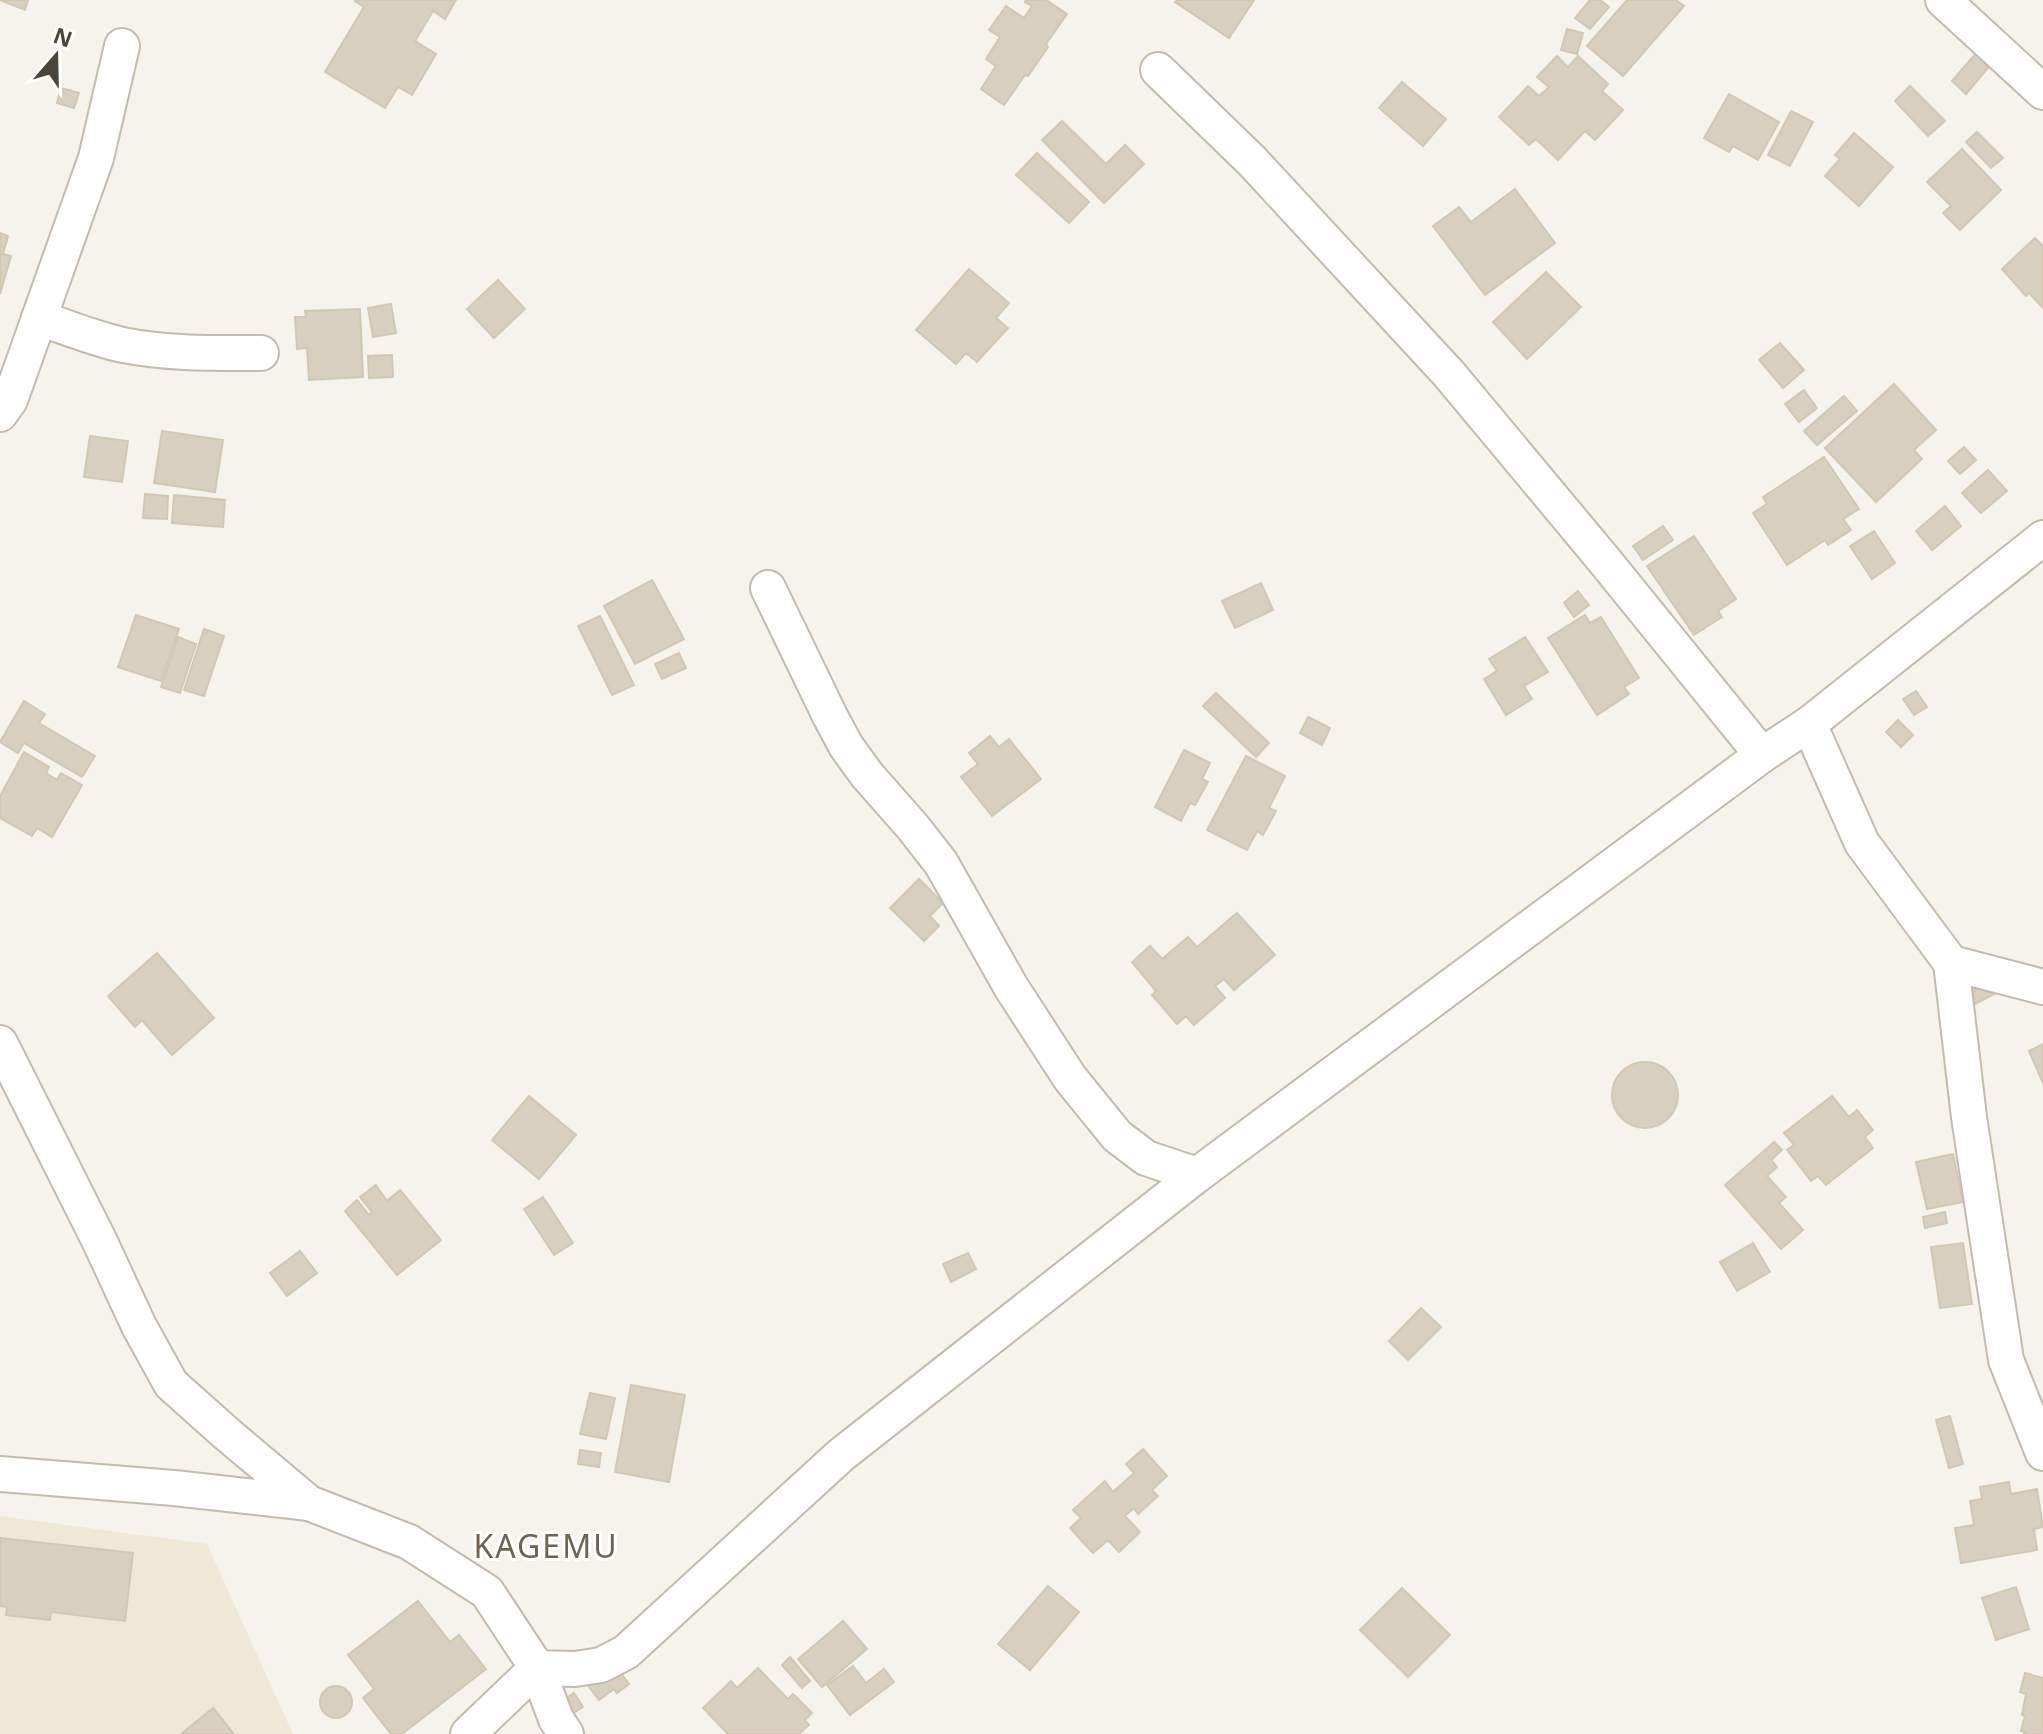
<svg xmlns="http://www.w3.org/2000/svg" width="2043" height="1734" font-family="'Noto Sans',sans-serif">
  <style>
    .education { fill: #efe8d6 }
    .building { fill: #d8cfc1; stroke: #d3c7b4; stroke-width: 2 }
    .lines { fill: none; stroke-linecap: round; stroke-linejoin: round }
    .minor-casing { stroke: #c2bbae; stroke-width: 38 }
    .minor { stroke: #fff; stroke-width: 34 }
    .labels { text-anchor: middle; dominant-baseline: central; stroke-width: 6; stroke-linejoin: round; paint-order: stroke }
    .quarter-label { font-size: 32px; letter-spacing: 2px; fill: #6e6250; stroke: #fff }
  </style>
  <rect width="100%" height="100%" fill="#f6f3ec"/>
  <polygon class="education" points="0,1516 207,1544 293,1734 0,1734"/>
  <g class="building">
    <polygon points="0,0 28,0 25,10"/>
    <polygon points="356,0 456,0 445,19 433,11 415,41 436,54 412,95 398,87 385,108 325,72 364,7 355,1"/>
    <polygon points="1026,0 1046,0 1067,14 1046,44 1048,47 1028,76 1025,75 1004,105 981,89 996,66 986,59 1000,37 989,30 1006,6 1024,18 1032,6 1025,2"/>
    <polygon points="1177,0 1254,0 1229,38 1175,2"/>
    <polygon points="1590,0 1600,0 1609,7 1590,29 1575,18"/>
    <polygon points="1627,0 1676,0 1684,6 1623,76 1587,46"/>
    <polygon points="1567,29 1583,33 1577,54 1561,50"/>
    <polygon points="1978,51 1992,63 1966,94 1952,81"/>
    <polygon points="1557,56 1568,67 1578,56 1608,84 1602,91 1623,110 1595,140 1585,131 1558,160 1536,139 1529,145 1499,117 1528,86 1539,96 1549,87 1537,77"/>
    <polygon points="1402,82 1446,119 1423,146 1379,108"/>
    <polygon points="1910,86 1945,121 1928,136 1895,101"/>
    <polygon points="61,88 79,93 74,108 57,103"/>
    <polygon points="1729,94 1779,122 1758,160 1733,146 1729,152 1704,138"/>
    <polygon points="1791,111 1813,122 1790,166 1768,155"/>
    <polygon points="1062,121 1106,164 1125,145 1144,164 1104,203 1042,140"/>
    <polygon points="1977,132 2003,158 1991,168 1966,142"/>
    <polygon points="1854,133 1893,167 1859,206 1825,176 1840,159 1835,155"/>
    <polygon points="1962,149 2001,190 1960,230 1943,213 1951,206 1927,182"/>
    <polygon points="1037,153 1089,202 1069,223 1016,175"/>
    <polygon points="1515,189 1555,243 1485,295 1433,226 1459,207 1471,222"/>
    <polygon points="0,233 8,236 3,254 11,256 0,294"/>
    <polygon points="2035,238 2043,246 2043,308 2029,293 2026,296 2002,269"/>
    <polygon points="969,269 1009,303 996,318 1008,328 977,362 966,353 956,364 916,330"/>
    <polygon points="1546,272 1581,307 1527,359 1493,322"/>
    <polygon points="498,280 525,309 494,338 467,309"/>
    <polygon points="391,304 396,333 373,337 368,308"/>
    <polygon points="360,309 363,377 309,380 307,348 297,349 295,317 306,317 305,311"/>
    <polygon points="1780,343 1804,370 1783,388 1759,360"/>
    <polygon points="392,355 393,377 369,378 368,356"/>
    <polygon points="1894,384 1936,430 1914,450 1922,459 1876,502 1825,448"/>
    <polygon points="1804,390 1817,408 1799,422 1785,404"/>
    <polygon points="1844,396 1857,411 1817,445 1804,431"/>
    <polygon points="162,431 223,440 215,492 154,483"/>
    <polygon points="90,436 128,441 122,482 84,477"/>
    <polygon points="1964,447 1976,460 1960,474 1948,461"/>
    <polygon points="1824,457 1859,509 1843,519 1851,530 1828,545 1825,540 1787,565 1753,513 1767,504 1763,497"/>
    <polygon points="1988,470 2007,491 1981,513 1962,493"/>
    <polygon points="145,494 168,496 167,519 143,518"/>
    <polygon points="174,495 225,500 223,527 172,523"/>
    <polygon points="1945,506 1961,526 1932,550 1916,531"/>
    <polygon points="1663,526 1673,540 1643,560 1633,546"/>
    <polygon points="1874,531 1895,563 1872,579 1850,546"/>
    <polygon points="1694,536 1736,599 1718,611 1722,617 1694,635 1647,566"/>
    <polygon points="652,580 684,639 635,664 604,606"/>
    <polygon points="1261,583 1273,610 1235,628 1222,601"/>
    <polygon points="1578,591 1589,605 1574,617 1564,603"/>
    <polygon points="136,615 179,629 161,681 118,667"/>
    <polygon points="1585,615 1590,623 1601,617 1639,678 1624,687 1629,694 1597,715 1548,638"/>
    <polygon points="600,616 634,685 612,695 578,626"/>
    <polygon points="204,629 224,636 204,696 184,690"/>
    <polygon points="178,637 196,644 180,693 161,687"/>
    <polygon points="1525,637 1548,672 1524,686 1532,699 1506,715 1484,679 1497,671 1489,659"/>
    <polygon points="679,653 686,668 662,679 655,664"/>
    <polygon points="1916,691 1927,707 1914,715 1903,699"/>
    <polygon points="1216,693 1269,743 1256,757 1203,706"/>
    <polygon points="24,701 45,714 39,723 95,756 82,777 24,743 18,753 0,742"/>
    <polygon points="1308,717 1330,728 1322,745 1300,733"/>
    <polygon points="1898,720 1913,735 1901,747 1886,732"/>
    <polygon points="990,736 999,747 1009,739 1041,779 992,816 961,777 978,764 969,753"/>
    <polygon points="1184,750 1210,763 1202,779 1208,782 1195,805 1190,803 1181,821 1155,807"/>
    <polygon points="24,752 49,767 46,773 57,780 61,773 82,785 52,837 37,828 32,836 0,818 0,796"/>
    <polygon points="1246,756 1285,776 1269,808 1276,811 1263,835 1257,831 1247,850 1207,830"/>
    <polygon points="919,879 943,903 930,916 939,926 924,941 890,908"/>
    <polygon points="1237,913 1275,955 1234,990 1224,979 1215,986 1225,998 1194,1025 1186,1016 1177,1024 1152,995 1156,991 1132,962 1150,946 1162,959 1188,937 1197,947"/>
    <polygon points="157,953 214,1018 172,1055 142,1020 135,1027 108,996"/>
    <polygon points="1991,980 1998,992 1975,1004 1968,992"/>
    <polygon points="2043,1044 2043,1083 2029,1051"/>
    <circle cx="1645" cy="1095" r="33"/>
    <polygon points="529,1096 576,1135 539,1179 492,1140"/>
    <polygon points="1832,1096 1849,1117 1857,1110 1873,1130 1865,1137 1873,1148 1826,1185 1818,1176 1811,1181 1787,1150 1794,1145 1784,1133"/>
    <polygon points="1774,1142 1782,1150 1771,1160 1777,1167 1767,1176 1786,1197 1779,1203 1803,1230 1781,1249 1725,1185"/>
    <polygon points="1953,1154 1963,1202 1927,1209 1916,1162"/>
    <polygon points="376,1185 387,1201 400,1190 441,1240 397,1275 345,1211 357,1200 369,1215 372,1212 360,1197"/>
    <polygon points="543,1197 573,1243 554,1255 524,1209"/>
    <polygon points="1945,1212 1947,1223 1925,1228 1923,1217"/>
    <polygon points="1753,1243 1770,1272 1737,1291 1720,1262"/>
    <polygon points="1963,1243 1972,1304 1940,1308 1931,1247"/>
    <polygon points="300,1251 317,1273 287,1296 270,1273"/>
    <polygon points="968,1253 976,1269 951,1282 943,1264"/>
    <polygon points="1421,1308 1441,1327 1408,1360 1389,1341"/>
    <polygon points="631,1385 685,1395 669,1482 615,1472"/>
    <polygon points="590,1393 615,1398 606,1439 580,1434"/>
    <polygon points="1950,1416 1963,1464 1949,1468 1936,1420"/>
    <polygon points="1143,1449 1167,1476 1152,1490 1158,1496 1138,1514 1134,1508 1125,1516 1140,1532 1119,1552 1108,1540 1093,1553 1070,1528 1081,1518 1073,1510 1105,1481 1113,1492 1134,1473 1126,1464"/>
    <polygon points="580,1450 601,1453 599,1467 578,1464"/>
    <polygon points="2009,1482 2011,1494 2037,1489 2043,1527 2034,1529 2037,1550 1961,1563 1955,1528 1974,1525 1970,1501 1982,1499 1980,1487"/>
    <polygon points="0,1538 133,1553 125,1621 51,1612 50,1620 6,1615 7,1607 0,1606"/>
    <polygon points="1048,1586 1079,1612 1030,1670 998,1644"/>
    <polygon points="2016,1587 2029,1629 1996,1640 1982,1598"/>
    <polygon points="1402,1588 1450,1635 1408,1677 1360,1630"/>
    <polygon points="418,1601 450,1642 459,1635 486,1669 402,1734 391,1734 363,1698 374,1689 348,1655"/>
    <polygon points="843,1621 867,1649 822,1687 798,1659"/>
    <polygon points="790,1657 810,1681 802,1688 782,1665"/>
    <polygon points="614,1664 629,1684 617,1693 614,1689 599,1700 587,1684"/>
    <polygon points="853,1666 866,1683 884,1669 894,1682 850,1715 827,1685"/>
    <polygon points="758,1668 788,1699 793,1694 812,1713 805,1720 809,1725 799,1734 728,1734 703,1708 731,1681 737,1688"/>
    <polygon points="2025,1673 2043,1678 2043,1734 2024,1734 2025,1732 2021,1731 2025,1716 2022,1715 2026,1694 2020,1692"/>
    <circle cx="336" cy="1702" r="16"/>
    <polygon points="574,1693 583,1707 573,1713 565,1699"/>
    <polygon points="213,1708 234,1734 181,1734"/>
  </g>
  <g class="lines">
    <defs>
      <g id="minor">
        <polyline points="1943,0 2043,92"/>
        <polyline points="1158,70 1252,161 1449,374 1604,560 1762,755"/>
        <path d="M39,318C66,327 95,339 123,345C168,354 214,353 261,353"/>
        <polyline points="0,414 10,400 96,158 122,46"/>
        <polyline points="768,588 830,716 846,746 867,775 912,826 941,863 1011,987 1070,1078 1117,1136 1146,1158 1197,1175"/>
        <polyline points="1809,724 1862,843 1951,963 1969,1117 2006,1360 2043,1453"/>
        <polyline points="1951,963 2043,987"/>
        <polyline points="0,1043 100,1242 139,1326 171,1384 227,1434 309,1503 409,1542 487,1592 537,1668 575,1669 601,1665 626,1652 841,1455 1197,1175 1762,755 1809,724 2043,538"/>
        <polyline points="0,1474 174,1488 309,1503"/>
        <polyline points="468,1734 537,1668 556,1719 566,1734"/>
      </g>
    </defs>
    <use href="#minor" class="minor-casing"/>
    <use href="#minor" class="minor"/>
  </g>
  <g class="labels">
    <g class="quarter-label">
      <text x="546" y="1545">KAGEMU</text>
    </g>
  </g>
  <g transform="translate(56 56) rotate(20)" stroke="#ffffff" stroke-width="6" paint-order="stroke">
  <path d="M0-6L14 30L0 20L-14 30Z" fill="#4b4439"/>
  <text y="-12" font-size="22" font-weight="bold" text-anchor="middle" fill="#4b4439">N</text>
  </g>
</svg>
